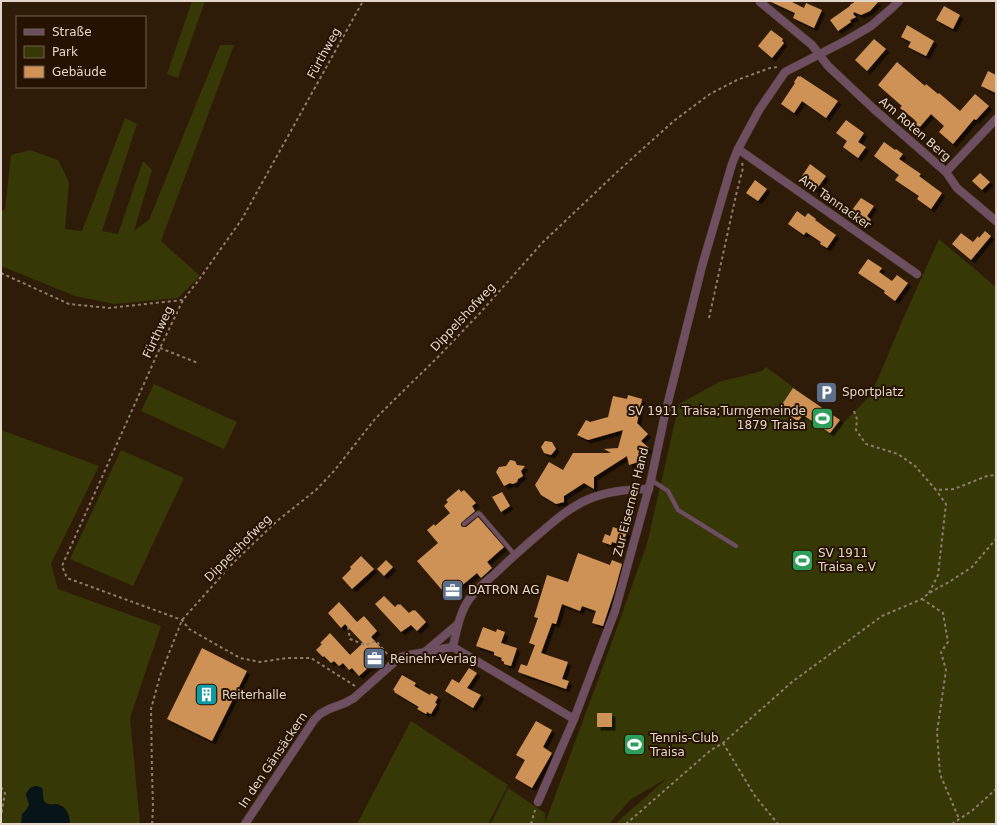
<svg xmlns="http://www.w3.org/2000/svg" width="997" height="825" font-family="'DejaVu Sans',sans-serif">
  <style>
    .green { fill: #363806 }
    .water { fill: #071418 }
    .building { fill: #cf9257; filter: url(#shadow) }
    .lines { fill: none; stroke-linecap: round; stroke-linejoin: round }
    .lane-casing { stroke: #4c3a27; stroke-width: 5 }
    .street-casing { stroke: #4c3a27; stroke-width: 9 }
    .path { stroke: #8e7d6e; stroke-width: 2; stroke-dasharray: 3 3; stroke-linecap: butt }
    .lane { stroke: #6d4f61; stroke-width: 4 }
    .street { stroke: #6d4f61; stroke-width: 8 }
    .labels { text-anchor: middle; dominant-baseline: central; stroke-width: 4; stroke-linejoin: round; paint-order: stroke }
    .street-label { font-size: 12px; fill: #e3d5ca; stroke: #251201 }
    .poi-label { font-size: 12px; fill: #e3d5ca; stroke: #251201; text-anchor: start }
  </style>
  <defs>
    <filter id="shadow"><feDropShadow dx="3.5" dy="3.5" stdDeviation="0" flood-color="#0009"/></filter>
  </defs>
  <rect width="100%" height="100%" fill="#2f1c08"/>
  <g class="green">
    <polygon points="192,1 205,1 178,78 167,74"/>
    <polygon points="220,45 234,45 161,241 200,276 178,298 114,304 75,296 1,266 1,210 5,210 11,155 30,150 58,160 69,182 65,229 82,231 125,118 137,124 102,231 118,234 143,161 152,170 134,231 149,220"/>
    <polygon points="939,239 996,287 996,824 615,824 667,778 630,800 609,824 491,824 508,788 545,813 545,823 605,661 647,544 679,404 719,382 762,371 766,367 842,424 871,395 903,319"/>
    <polygon points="154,384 237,422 224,449 141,411"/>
    <polygon points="1,430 99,466 51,564 58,589 161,626 130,718 140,824 1,824"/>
    <polygon points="121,450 184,478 133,586 70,559"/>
    <polygon points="411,721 508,785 488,824 357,824"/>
  </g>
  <path class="water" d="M35,786H37L42,788C44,793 42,801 46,803C49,805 53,804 56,804C66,805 70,815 70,824H21L22,814L26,810L29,805L26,794L27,792L30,788Z"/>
  <g class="building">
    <polygon points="769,1 790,1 804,8 806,3 822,10 814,28 793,18 795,13"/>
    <polygon points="856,1 879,1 870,11 861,15 854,12 853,14 856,17 850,20 851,22 838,31 830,20 850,6 850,5"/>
    <polygon points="944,6 960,15 953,29 936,20"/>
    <polygon points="907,25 934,41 926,56 908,47 911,42 901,37"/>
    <polygon points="771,30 783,39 782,41 784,43 772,58 758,46"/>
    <polygon points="874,39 886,49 867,71 855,60"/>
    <polygon points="897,62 925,86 926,84 938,94 939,93 960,111 975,94 989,106 976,120 974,119 953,144 939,132 944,126 931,114 918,129 912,124 915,120 900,108 902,106 878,85"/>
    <polygon points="988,71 996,75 996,93 981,86"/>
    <polygon points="798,76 800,77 800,76 838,101 826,118 802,101 794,113 781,104 795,83 794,82"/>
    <polygon points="846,120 864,133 858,142 866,147 858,158 843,147 847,141 836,133"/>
    <polygon points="884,142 895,150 896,149 903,154 899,159 921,174 919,176 942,193 931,209 917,199 919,196 895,180 899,175 874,156"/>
    <polygon points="810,164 826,176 816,190 800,179"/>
    <polygon points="980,173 990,182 982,190 972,181"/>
    <polygon points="755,180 767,189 758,201 746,193"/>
    <polygon points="861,198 874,206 867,216 871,220 866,226 849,214"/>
    <polygon points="797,211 805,217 808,213 816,219 815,220 836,235 827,248 820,244 821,242 806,232 804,235 788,224"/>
    <polygon points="985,231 991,236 971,260 952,244 961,233 973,242 978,236 979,238"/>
    <polygon points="868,259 882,268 879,272 892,281 897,275 908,283 895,301 884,293 885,291 858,273"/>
    <polygon points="793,388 840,420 830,433 803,415 798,421 779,409"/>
    <polygon points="628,395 642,399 637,423 648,434 641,441 650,449 638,453 641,461 629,465 627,456 594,477 594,489 584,483 564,496 564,502 556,504 541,495 535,485 549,462 563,470 573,453 611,453 604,449 618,448 623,430 588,440 577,435 586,420 590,422 608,417 613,396 627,399"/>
    <polygon points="545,441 552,442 556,449 551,455 544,453 541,447"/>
    <polygon points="510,460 515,461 517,465 525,466 521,471 523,476 518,479 517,482 513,484 510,483 504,486 496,472 499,467 506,466"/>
    <polygon points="459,489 461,492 464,490 476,503 472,506 475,511 462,522 461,523 461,526 463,527 466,527 478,517 504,547 487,562 492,568 481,578 477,573 448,597 417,561 438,543 427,530 434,524 435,526 450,513 444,506 448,502 446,500"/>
    <polygon points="502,492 510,506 501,512 492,497"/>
    <polygon points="613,527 627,532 622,545 612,542 611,545 602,542 605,534 610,536"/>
    <polygon points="578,553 610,565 612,560 622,564 614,593 603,626 592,623 596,611 582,606 580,611 562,604 556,624 552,623 541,653 568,662 562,679 569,681 566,689 518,672 521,664 527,666 535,645 529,643 538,618 534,617 547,575 568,582"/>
    <polygon points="361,556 374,569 352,589 342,578 351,569 350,567"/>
    <polygon points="386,560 393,567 384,576 377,569"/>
    <polygon points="384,596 395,607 398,604 399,605 400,604 409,613 413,610 414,611 415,610 426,622 417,631 411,625 401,632 375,604"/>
    <polygon points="339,602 357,622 364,616 377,631 371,637 381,648 380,650 384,655 371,667 370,666 359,676 352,668 349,670 343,663 339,666 334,661 331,663 324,656 323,657 316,650 322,644 320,643 330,633 350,655 363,643 345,624 341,628 328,613"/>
    <polygon points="483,627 496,632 497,629 505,632 501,643 517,648 511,666 504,664 504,662 501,660 502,658 494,655 494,652 476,646"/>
    <polygon points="202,648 247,671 212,741 167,719"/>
    <polygon points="469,668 477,673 467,688 481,695 473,708 445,691 452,679 459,683"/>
    <polygon points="402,675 416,683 414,686 430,695 431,693 438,697 435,703 437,704 431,714 427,712 426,714 417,709 419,707 394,692 395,691 393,690"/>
    <rect x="597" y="713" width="15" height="14"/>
    <polygon points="536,721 552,730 543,747 552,753 532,788 515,778 525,760 516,755"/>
  </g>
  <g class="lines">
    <defs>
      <g id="lane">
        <polyline points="651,480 668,491 678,510 736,546"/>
        <polyline points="464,524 478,513 480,514 515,555"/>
      </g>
      <g id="street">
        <polyline points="760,2 812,45 828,66 875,110 946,172 957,188 996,221"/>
        <polyline points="738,149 917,274"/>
        <polyline points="946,172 996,119"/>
        <path d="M453,647C456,633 458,619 465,606C472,592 486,582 498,571C511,558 525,546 539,534C554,521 570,507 589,499C608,491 628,489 649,489"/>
        <polyline points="426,651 458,624"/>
        <polyline points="538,802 574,719 615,611 651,480 665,414 702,266 732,164 738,149 759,110 785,72 847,40 871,26 893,7 899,1"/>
        <polyline points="245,824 314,720 320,714 329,709 345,703 354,698 399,658 404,656 453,647 574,719"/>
      </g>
    </defs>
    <use href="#lane" class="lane-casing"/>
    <use href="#street" class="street-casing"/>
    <g class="path">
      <polyline points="1,273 69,304 109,308 183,300"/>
      <polyline points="709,318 736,195 743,168 742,162"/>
      <polyline points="160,348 198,363"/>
      <polyline points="854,411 857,419 856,430 866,444 898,454 915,466 936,490 954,489 987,476 996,475"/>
      <polyline points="929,593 938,575 946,504 936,490"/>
      <polyline points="922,599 943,613 948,642 941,652 946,670 937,732 940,774 959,819"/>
      <polyline points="348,627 350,639 365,645 376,641 389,656"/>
      <polyline points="355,686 311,658 287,658 260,662 240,658 189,629 182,620 67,578 62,566 160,348 183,300 198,281 242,219 363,1"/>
      <polyline points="723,743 755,796 778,824"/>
      <polyline points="1,787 5,793 1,816"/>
      <polyline points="152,824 153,808 152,772 151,709 160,676 182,620 234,562 277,521 316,490 334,471 375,419 395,399 437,358 480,313 542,243 617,172 675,120 710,94 737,80 770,68 778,67 779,67"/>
      <polyline points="531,824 535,810"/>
      <polyline points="626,824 711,750 723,743 792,682 882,616 922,599 929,593 949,582 972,567 996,539"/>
      <polyline points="952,824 973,810 996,789"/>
    </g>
    <use href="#lane" class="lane"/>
    <use href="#street" class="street"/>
  </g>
  <defs>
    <symbol id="parking-square" viewBox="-11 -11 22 22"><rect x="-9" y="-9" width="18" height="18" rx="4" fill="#5c6f8a" stroke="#251201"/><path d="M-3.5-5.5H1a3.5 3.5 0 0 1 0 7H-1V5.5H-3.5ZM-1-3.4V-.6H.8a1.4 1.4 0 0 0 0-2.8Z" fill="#fff"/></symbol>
    <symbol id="stadium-square" viewBox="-11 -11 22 22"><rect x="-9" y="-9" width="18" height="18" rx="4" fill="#2e9e5b" stroke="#251201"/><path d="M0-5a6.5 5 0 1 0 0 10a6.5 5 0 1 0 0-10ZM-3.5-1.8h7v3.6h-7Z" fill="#fff"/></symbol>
    <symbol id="office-square" viewBox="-11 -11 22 22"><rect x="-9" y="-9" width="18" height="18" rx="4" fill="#5c6f8a" stroke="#251201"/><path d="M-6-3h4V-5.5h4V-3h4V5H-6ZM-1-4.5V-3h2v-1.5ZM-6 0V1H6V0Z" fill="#fff"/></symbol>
    <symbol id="building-square" viewBox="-11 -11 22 22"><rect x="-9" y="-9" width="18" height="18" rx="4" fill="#0f9aa8" stroke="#251201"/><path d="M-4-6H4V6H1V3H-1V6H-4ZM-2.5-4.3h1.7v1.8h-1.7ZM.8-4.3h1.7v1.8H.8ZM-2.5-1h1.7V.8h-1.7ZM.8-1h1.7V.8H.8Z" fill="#fff"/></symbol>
  </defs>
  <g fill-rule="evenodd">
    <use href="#parking-square" x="814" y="380" width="25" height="25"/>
    <use href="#stadium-square" x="810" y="406" width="25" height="25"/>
    <use href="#stadium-square" x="790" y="548" width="25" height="25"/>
    <use href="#office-square" x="440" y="578" width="25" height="25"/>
    <use href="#office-square" x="362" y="646" width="25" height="25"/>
    <use href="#building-square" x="194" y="682" width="25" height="25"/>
    <use href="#stadium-square" x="622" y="732" width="25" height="25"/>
  </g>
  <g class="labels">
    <g class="street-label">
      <text transform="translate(324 53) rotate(-61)">Fürthweg</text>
      <text transform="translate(915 129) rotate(41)">Am Roten Berg</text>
      <text transform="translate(835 202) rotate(35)">Am Tannacker</text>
      <text transform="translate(463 317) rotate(-47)">Dippelshofweg</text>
      <text transform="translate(158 332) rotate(-65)">Fürthweg</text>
      <text transform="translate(631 502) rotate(-76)">Zur Eisernen Hand</text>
      <text transform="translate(238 548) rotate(-45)">Dippelshofweg</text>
      <text transform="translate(273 760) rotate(-56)">In den Gänsäckern</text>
    </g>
    <g class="poi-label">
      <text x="842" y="392">Sportplatz</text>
      <text x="806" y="411" text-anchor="end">SV 1911 Traisa;Turngemeinde<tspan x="806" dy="14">1879 Traisa</tspan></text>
      <text x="818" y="553">SV 1911<tspan x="818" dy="14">Traisa e.V</tspan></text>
      <text x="468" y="590">DATRON AG</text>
      <text x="390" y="659">Reinehr-Verlag</text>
      <text x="222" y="695">Reiterhalle</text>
      <text x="650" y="738">Tennis-Club<tspan x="650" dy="14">Traisa</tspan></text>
    </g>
  </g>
  <rect width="997" height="825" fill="none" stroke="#e3d5ca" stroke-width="4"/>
  <rect x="16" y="16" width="130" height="72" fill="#251201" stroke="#716051"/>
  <rect x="24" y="29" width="20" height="6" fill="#6d4f61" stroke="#716051"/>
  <text x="52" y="36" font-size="12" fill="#e3d5ca">Straße</text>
  <rect x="24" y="46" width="20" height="12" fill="#363806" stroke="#716051"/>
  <text x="52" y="56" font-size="12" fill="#e3d5ca">Park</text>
  <rect x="24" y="66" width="20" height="12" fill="#cf9257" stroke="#716051"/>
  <text x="52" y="76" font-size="12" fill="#e3d5ca">Gebäude</text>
</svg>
